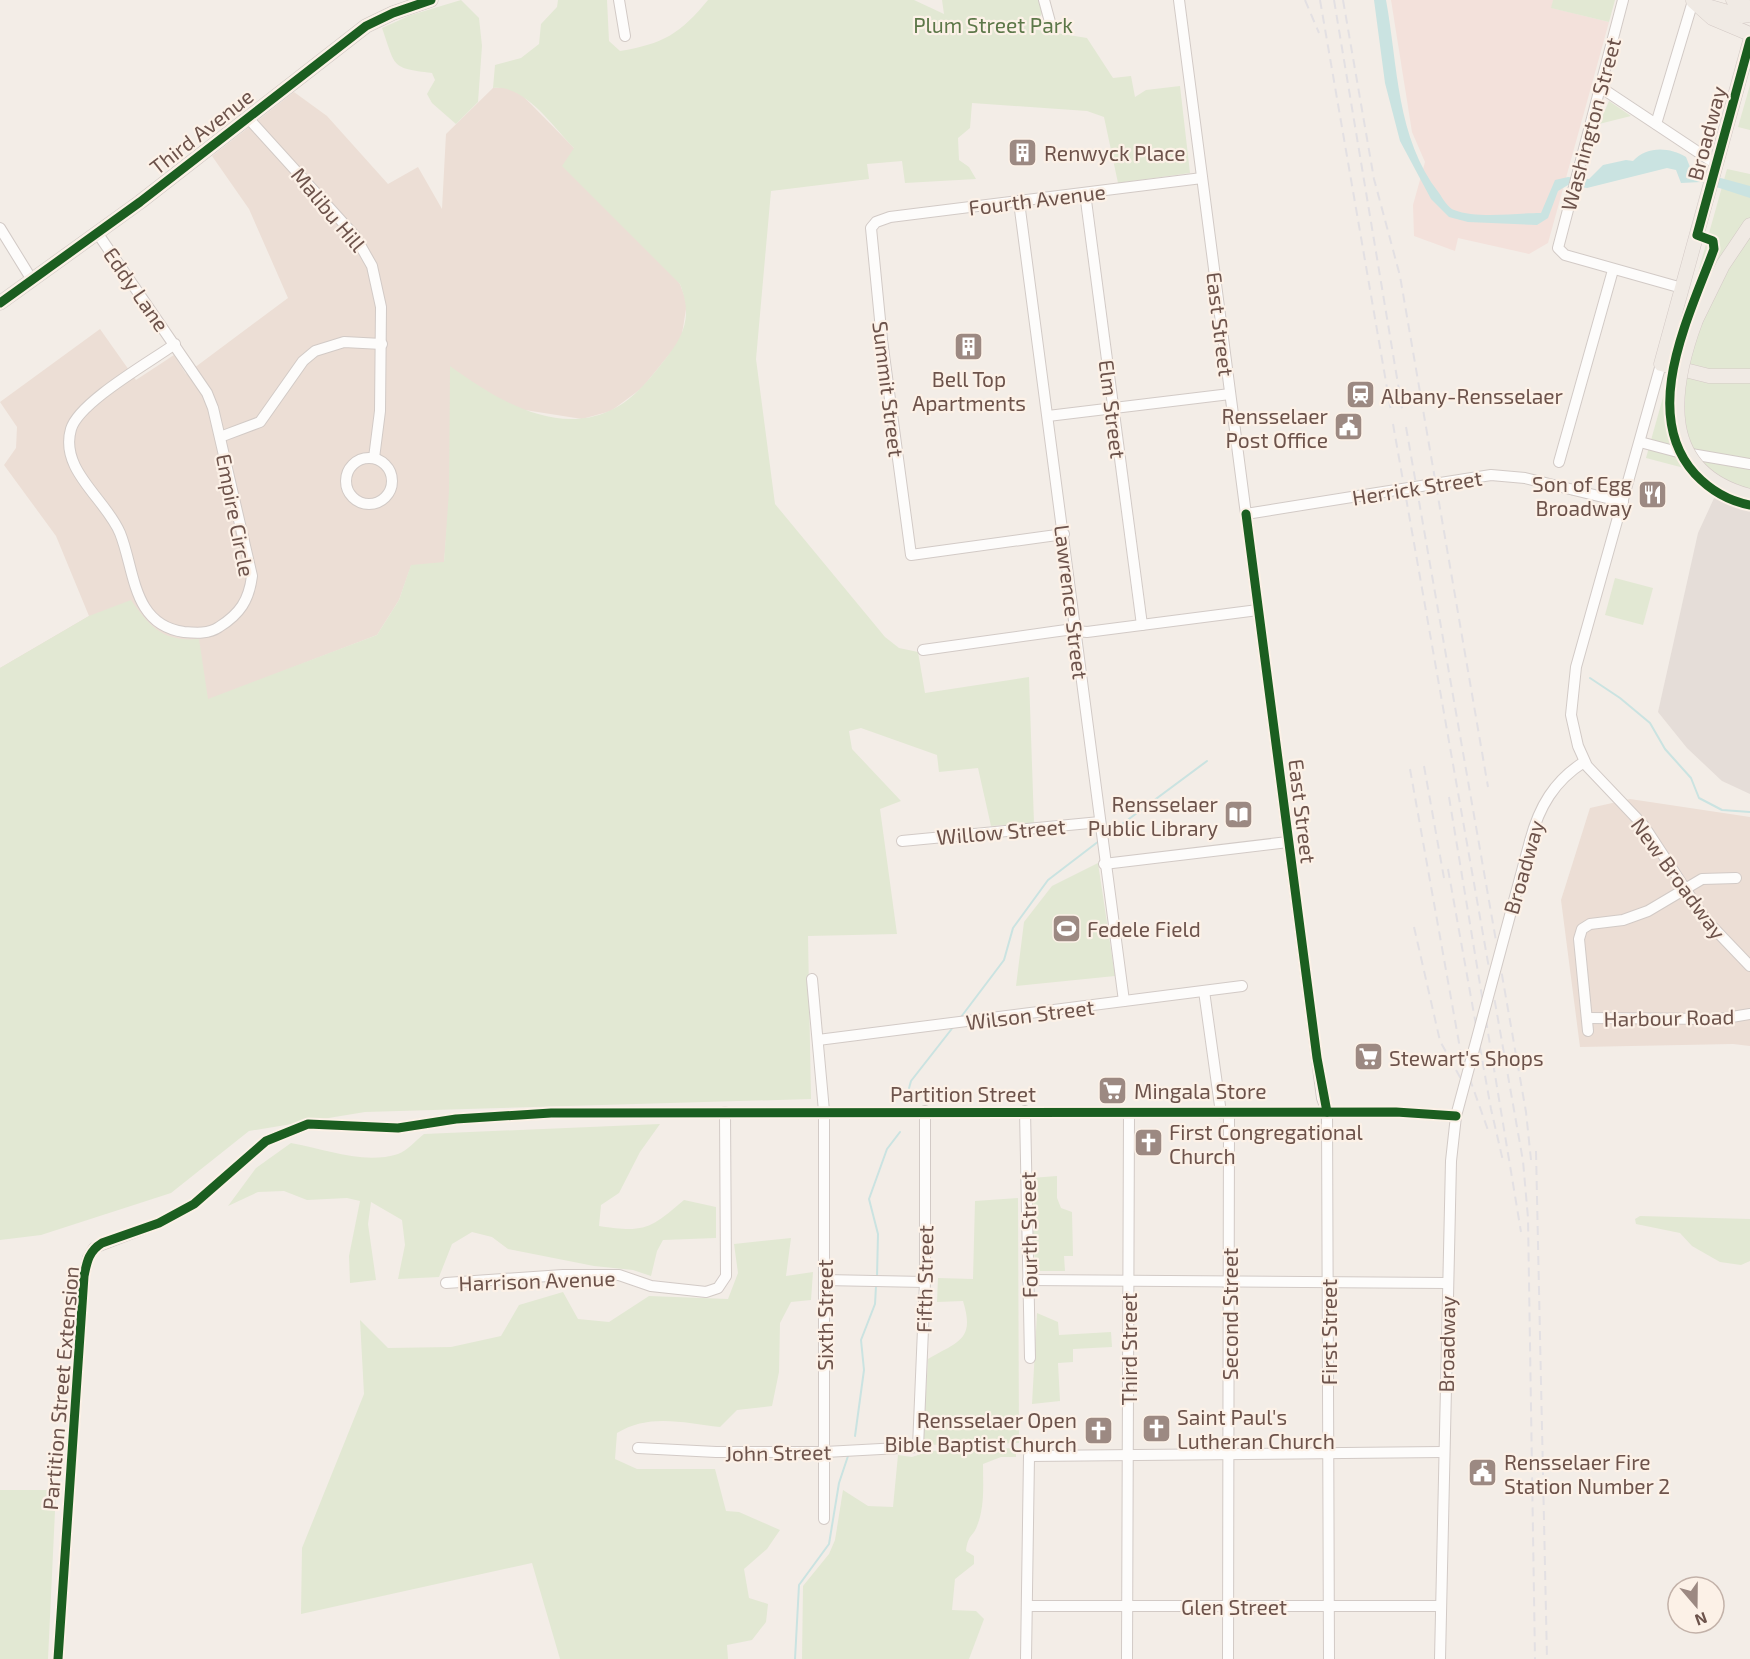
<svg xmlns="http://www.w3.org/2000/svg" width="1750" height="1659" font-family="'Exo 2',sans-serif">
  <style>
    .residential { fill: #ecded5 }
    .commercial { fill: #f3e1db }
    .industrial { fill: #e5ddd8 }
    .green { fill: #e2e8d3 }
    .water { fill: #cae3e1 }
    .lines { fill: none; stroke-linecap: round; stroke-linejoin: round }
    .stream { stroke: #cae3e1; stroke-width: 2 }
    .minor-casing { stroke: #d2cac6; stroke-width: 12 }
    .major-casing { stroke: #d3c9c5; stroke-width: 15 }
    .minor { stroke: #fdfcfb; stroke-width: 10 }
    .major { stroke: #f0eae4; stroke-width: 14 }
    .rail { stroke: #e3e0e3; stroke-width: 2; stroke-dasharray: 9 6; stroke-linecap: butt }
    .minor-bridge-casing { stroke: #d2cac6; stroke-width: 12; stroke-linecap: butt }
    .major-bridge-casing { stroke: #d3c9c5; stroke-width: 15; stroke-linecap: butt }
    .minor-bridge { stroke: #fdfcfb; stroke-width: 10 }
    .major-bridge { stroke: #f0eae4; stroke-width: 14 }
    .cycleway-casing { stroke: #fcf1e7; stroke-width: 13 }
    .cycleway { stroke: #1b5e20; stroke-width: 9 }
    .labels { text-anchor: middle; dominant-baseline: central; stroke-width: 4.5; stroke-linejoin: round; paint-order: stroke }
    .park-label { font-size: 21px; fill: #5c7748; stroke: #fcf1e7 }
    .street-label { font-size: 21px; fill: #6d534b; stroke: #fcf1e7 }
    .poi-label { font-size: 21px; fill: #6d534b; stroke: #fcf1e7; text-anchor: start }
  </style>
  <rect width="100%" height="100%" fill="#f3ede7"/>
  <g class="residential">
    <polygon points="505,87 522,95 574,148 680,284 687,303 681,340 642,388 611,411 582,419 525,410 450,491 444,563 411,566 399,600 377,635 208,700 0,668 89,616 56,536 4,465 16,448 17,427 0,402 100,329 136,380 174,355 186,374 288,298 249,209 212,156 294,92 327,116 388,184 418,167 442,209 446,134 493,88"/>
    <polygon points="1630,799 1750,817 1750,1046 1733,1044 1580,1047 1561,900 1590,808"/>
  </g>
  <polygon class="commercial" points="1391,0 1553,0 1552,8 1609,22 1548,243 1529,254 1458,238 1455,251 1414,236 1413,205 1425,162 1412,132"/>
  <polygon class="industrial" points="1715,496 1720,500 1750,508 1750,794 1722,781 1687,748 1658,712 1698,533"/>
  <g class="green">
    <path d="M461,0L479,18L482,46L478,102L456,124L432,103L427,94L435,80L432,73C390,68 396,67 382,28L411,15Z"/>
    <path d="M558,0H607L609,41L620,51C663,44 680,34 708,0H914L944,14L942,0H1040L1043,12L1032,29L1087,38L1113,78L1131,76L1135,97L1146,90L1180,86L1190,173L1118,183L1104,117L1087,111L972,103L970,128L958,138L959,160L969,167L976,179L905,183L902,161L867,164L869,179L771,191L756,359L775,504L885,637L899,648L918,652L925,693L1029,677L1034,823L991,826L978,768L939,772L937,755L861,728L849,731L852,749L901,801L880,809L897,934L808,936L811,1099L365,1112L249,1131L171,1193L41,1235L0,1240V668L89,616L131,600C150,627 163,642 199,639L208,699L377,635L399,600L411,565L444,562L449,491L450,366C494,398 554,436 609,411C631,402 648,381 663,362C684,336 693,317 680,284L562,166L574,148C553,127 525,84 493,88L495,65L521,58L539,44L541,24L557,7Z"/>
    <polygon points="1553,0 1615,0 1609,22 1551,8"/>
    <polygon points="1750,85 1750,130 1738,127"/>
    <polygon points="1609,101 1631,116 1599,124"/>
    <polygon points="1727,169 1750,174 1750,508 1720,500 1684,468 1646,458"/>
    <polygon points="1615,578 1653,588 1643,625 1605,615"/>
    <polygon points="1098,863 1115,976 1016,986 1024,922 1052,886"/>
    <path d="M660,1124L640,1152L619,1193L601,1205L599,1226C645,1233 650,1229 684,1200L716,1207V1238L663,1240L657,1251L651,1276L633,1270L594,1266L508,1249L492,1237L472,1232L452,1244L439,1277L398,1279L405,1245L402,1220L371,1202L368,1224L376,1280L350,1283L349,1256L360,1201L347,1198L307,1200L284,1191L258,1192L228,1206L256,1168L291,1143C326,1149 363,1165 398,1154C407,1151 416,1140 424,1134Z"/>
    <polygon points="1057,1176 1057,1198 1061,1208 1072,1212 1073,1256 1064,1256 1065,1271 1035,1271 1031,1178"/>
    <path d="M1018,1198L1019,1443L923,1445L928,1359C959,1341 975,1340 963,1301L937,1302L938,1278L973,1279L975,1201Z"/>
    <polygon points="1640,1216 1750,1219 1750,1261 1741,1265 1720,1262 1692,1246 1680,1233 1636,1224 1635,1219"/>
    <path d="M791,1238L786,1276L813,1272L811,1300L791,1302L780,1323L779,1372L772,1406L737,1410L720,1427C685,1423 649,1413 617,1433L615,1459L637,1469H715L726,1511L739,1512L780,1530L767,1549L744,1569L749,1598L768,1604L766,1622L752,1640L727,1645L728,1659H560L532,1563L301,1614L302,1548L364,1394L360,1320L388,1348L451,1347L501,1336L519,1305L563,1292L578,1319L609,1322L649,1296L728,1299L738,1273L734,1244Z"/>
    <polygon points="1037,1313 1058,1322 1059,1335 1111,1332 1112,1347 1073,1349 1073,1362 1058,1363 1060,1401 1032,1404"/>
    <path d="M1016,1448V1457H1001L983,1464C983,1484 985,1507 977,1526C973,1537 968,1534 966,1551L974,1556V1564L955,1579L952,1610L976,1611L984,1619L969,1659H802L803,1586L829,1554L835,1540L843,1490L868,1506L893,1507L898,1455L912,1457L930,1451Z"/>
    <polygon points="0,1490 56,1490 48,1659 0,1659"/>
  </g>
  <path class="water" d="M1374,0H1386C1398,65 1396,138 1439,193C1443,199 1448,208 1454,210C1477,219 1517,213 1541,213L1555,180L1568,177L1589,179L1603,165L1626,160L1633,161C1647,146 1669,147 1686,157L1690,167L1695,171L1750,186V198L1701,182L1681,183L1676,170L1667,168L1587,188L1568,185L1558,191L1548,218L1537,225L1468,222L1449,217L1431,199L1400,141L1385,83Z"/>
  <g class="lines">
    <g class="stream">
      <polyline points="1590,678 1620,698 1650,723 1665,749 1691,778 1699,798 1722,810 1750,812"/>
      <polyline points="1106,836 1207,761"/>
      <polyline points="961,1017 1004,960 1013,928 1048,880 1099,841"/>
      <polyline points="908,1092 911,1081 954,1026"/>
      <polyline points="877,1277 878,1234 869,1199 887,1149 900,1132"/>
      <polyline points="855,1436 864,1370 861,1340 875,1304 876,1286"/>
      <polyline points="795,1659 799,1585 829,1544 839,1483 848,1456"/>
    </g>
    <defs>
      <g id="minor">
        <polyline points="619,0 625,36"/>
        <polyline points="1044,0 1050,22"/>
        <polyline points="1179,0 1322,1098 1327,1112 1329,1659"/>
        <polyline points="1623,0 1558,248 1565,255 1682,288"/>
        <polyline points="1600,87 1716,164"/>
        <polyline points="248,118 355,236 372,266 381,307 380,411 374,458"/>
        <polyline points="1656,124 1693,1"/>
        <polyline points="1085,193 1142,625"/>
        <polyline points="1019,202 1124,1001"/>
        <polyline points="0,228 32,280"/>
        <path d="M98,234L207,393L213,408L252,576C249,600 240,614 219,627C209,634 196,633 184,632C132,625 135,570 120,533C106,499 59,470 71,429C79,402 150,362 175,344"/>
        <polyline points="1661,364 1576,667 1571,715 1578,746 1587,766 1644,826 1705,919 1750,966"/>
        <polyline points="1048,416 1230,394"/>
        <polyline points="220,437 260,422 303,361 315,351 344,342 382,344"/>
        <polyline points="1640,442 1674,451 1750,464"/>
        <circle cx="369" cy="481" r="23"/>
        <polyline points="1559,462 1613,270"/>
        <polyline points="1574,490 1623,502"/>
        <polyline points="1246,514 1358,496"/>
        <polyline points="1064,534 911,555 882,340 871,228 876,222 890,217 1202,178"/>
        <polyline points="923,650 1066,630 1087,632 1258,610"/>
        <polyline points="902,841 1100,822"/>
        <path d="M1530,841C1539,807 1554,781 1584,762"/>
        <polyline points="1104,864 1288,842"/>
        <polyline points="812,979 824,1111 824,1519"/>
        <polyline points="1204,991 1221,1113"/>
        <polyline points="1587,1018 1720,1019 1750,1014"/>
        <polyline points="1588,1031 1579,939 1582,929 1590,924 1623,920 1648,911 1702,879 1736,878"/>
        <polyline points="818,1040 1242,986"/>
        <polyline points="1025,1111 1030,1358"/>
        <polyline points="824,1280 925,1282"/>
        <polyline points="1028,1280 1447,1283"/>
        <polyline points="446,1283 563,1275 619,1275 651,1286 706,1292 718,1288 726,1276 725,1112"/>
        <polyline points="638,1448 716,1452 825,1452 918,1447 925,1282 925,1111"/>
        <polyline points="1027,1606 1440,1606"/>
        <polyline points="58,1659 84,1276 88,1258 94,1248 159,1223 194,1204 266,1141 308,1124 398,1128 456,1119 551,1113 1396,1112 1456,1116 1451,1161 1440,1659"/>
        <polyline points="1026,1659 1029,1456 1443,1452"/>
        <polyline points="1127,1659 1129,1112"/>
        <polyline points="1228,1659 1229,1112"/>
      </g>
      <g id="major">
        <polyline points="1733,0 1750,8"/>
        <polyline points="1693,1 1712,18 1750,34"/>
        <polyline points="1700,4 1742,16 1750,15"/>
        <polyline points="1750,41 1661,364 1709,376 1750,376"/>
        <polyline points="0,303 140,202 366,26 393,13 431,0"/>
        <polyline points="1696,320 1723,265 1750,225"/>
      </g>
    </defs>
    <use href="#minor" class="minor-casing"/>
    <use href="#major" class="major-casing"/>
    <use href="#minor" class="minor"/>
    <use href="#major" class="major"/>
    <g class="rail">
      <polyline points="1305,0 1319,33"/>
      <polyline points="1320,0 1391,411"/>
      <polyline points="1334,0 1403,414"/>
      <polyline points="1343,0 1374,179 1400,276 1488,787"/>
      <polyline points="1393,424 1523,1161 1528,1218 1535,1659"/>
      <polyline points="1406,427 1526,1112 1531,1160"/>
      <polyline points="1424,766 1444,878"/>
      <polyline points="1410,769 1461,1054 1489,1133"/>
      <polyline points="1449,797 1521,1232"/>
      <polyline points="1448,869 1491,1109 1503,1161"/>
      <polyline points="1414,927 1440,1041 1466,1088"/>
      <polyline points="1536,1151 1547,1659"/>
    </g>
    <defs>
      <g id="minor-bridge">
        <polyline points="1358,496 1491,475 1525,478 1574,490"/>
        <polyline points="1456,1116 1530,841"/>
      </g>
      <path id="major-bridge" d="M1696,320C1670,390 1658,472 1750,496"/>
    </defs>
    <use href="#minor-bridge" class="minor-bridge-casing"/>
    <use href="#major-bridge" class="major-bridge-casing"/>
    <use href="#minor-bridge" class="minor-bridge"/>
    <use href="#major-bridge" class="major-bridge"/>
    <defs>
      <g id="cycleway">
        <path d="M1750,41L1697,235L1713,241L1714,249C1690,315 1639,412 1695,474C1710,490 1729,501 1750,505"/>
        <polyline points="0,303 140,202 366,26 393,13 431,0"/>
        <polyline points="1246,514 1317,1058 1327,1112"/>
        <path d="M58,1659L84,1276C87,1261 89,1251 102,1243L159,1223L194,1204L266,1141L308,1124L398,1128L456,1119L551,1113L1396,1112L1456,1116"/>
      </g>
    </defs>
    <use href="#cycleway" class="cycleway-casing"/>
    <use href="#cycleway" class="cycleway"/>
  </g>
  <defs>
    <symbol id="building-square" viewBox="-11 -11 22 22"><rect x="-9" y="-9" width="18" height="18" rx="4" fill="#9c8982" stroke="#fcf1e7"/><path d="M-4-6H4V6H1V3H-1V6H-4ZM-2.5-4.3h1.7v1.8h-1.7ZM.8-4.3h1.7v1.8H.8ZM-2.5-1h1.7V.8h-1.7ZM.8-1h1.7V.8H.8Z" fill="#fff"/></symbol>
    <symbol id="station-square" viewBox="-11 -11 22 22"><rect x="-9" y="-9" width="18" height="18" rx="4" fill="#9c8982" stroke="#fcf1e7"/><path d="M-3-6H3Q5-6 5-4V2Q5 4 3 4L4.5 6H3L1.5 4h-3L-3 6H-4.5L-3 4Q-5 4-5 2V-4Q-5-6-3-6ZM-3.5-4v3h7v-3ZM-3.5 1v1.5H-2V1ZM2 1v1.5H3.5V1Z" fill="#fff"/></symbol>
    <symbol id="civic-square" viewBox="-11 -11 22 22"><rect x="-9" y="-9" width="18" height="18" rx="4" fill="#9c8982" stroke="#fcf1e7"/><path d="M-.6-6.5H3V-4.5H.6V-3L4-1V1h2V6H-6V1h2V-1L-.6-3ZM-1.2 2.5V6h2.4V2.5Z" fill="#fff"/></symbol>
    <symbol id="restaurant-square" viewBox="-11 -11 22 22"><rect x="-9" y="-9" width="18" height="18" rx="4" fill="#9c8982" stroke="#fcf1e7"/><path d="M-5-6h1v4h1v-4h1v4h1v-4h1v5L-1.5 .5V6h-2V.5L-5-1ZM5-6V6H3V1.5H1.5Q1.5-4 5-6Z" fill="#fff"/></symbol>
    <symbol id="library-square" viewBox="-11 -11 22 22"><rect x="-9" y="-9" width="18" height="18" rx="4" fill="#9c8982" stroke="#fcf1e7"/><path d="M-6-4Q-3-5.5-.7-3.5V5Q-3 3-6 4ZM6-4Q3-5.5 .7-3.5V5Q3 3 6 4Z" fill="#fff"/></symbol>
    <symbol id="stadium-square" viewBox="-11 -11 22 22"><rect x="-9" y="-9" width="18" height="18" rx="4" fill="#9c8982" stroke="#fcf1e7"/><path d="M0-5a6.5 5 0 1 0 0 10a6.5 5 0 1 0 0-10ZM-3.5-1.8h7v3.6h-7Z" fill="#fff"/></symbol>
    <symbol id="supermarket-square" viewBox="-11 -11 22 22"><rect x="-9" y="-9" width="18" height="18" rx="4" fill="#9c8982" stroke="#fcf1e7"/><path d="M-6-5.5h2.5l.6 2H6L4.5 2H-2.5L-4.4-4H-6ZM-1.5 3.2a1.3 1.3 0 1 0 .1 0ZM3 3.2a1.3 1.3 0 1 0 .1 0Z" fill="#fff"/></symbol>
    <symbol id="church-square" viewBox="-11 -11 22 22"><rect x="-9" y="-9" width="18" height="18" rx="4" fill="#9c8982" stroke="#fcf1e7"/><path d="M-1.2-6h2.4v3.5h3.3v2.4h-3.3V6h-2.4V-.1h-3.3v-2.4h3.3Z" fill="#fff"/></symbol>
  </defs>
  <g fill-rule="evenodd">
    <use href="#building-square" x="1006" y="136" width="33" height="33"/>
    <use href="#building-square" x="952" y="330" width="33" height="33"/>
    <use href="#station-square" x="1344" y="378" width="33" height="33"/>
    <use href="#civic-square" x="1332" y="410" width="33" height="33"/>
    <use href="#restaurant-square" x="1636" y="478" width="33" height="33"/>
    <use href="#library-square" x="1222" y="798" width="33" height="33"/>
    <use href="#stadium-square" x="1050" y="912" width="33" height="33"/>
    <use href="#supermarket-square" x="1352" y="1040" width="33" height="33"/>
    <use href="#supermarket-square" x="1096" y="1074" width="33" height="33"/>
    <use href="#church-square" x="1132" y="1126" width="33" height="33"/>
    <use href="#church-square" x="1140" y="1412" width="33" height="33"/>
    <use href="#church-square" x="1082" y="1414" width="33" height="33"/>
    <use href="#civic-square" x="1466" y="1456" width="33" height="33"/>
  </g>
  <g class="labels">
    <g class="park-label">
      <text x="993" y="24">Plum Street Park</text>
    </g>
    <g class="street-label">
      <text transform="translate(1590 124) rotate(-75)">Washington Street</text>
      <text transform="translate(201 131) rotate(-38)">Third Avenue</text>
      <text transform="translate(1706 133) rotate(-75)">Broadway</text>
      <text transform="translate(1037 199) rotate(-7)">Fourth Avenue</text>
      <text transform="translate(329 209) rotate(50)">Malibu Hill</text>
      <text transform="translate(137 289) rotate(55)">Eddy Lane</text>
      <text transform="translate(1221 324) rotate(83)">East Street</text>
      <text transform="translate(889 389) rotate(83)">Summit Street</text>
      <text transform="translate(1113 409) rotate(83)">Elm Street</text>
      <text transform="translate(1417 487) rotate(-9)">Herrick Street</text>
      <text transform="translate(236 515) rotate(79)">Empire Circle</text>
      <text transform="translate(1072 602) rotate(83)">Lawrence Street</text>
      <text transform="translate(1303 811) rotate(83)">East Street</text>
      <text transform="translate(1001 831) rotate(-5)">Willow Street</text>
      <text transform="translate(1523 867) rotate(-74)">Broadway</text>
      <text transform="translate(1679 878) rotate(54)">New Broadway</text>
      <text transform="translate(1030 1014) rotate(-7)">Wilson Street</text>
      <text transform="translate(1669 1017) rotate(-1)">Harbour Road</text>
      <text x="963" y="1093">Partition Street</text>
      <text transform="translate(1028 1235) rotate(-91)">Fourth Street</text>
      <text transform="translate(924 1279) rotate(-89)">Fifth Street</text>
      <text transform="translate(537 1280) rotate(-2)">Harrison Avenue</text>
      <text transform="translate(1229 1314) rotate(-90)">Second Street</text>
      <text transform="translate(824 1315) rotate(-90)">Sixth Street</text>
      <text transform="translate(1328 1332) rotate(-90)">First Street</text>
      <text transform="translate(1446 1344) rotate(-89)">Broadway</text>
      <text transform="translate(1128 1349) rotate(-90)">Third Street</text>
      <text transform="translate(60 1388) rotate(-85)">Partition Street Extension</text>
      <text transform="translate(778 1452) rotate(-1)">John Street</text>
      <text x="1234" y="1606">Glen Street</text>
    </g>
    <g class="poi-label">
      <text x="1044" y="152">Renwyck Place</text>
      <text x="969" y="378" text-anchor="middle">Bell Top<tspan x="969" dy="24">Apartments</tspan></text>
      <text x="1381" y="395">Albany-Rensselaer</text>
      <text x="1328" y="415" text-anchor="end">Rensselaer<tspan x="1328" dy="24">Post Office</tspan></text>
      <text x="1632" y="483" text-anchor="end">Son of Egg<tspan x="1632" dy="24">Broadway</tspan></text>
      <text x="1218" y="803" text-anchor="end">Rensselaer<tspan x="1218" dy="24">Public Library</tspan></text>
      <text x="1087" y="928">Fedele Field</text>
      <text x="1389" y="1057">Stewart's Shops</text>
      <text x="1134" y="1090">Mingala Store</text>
      <text x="1169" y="1131">First Congregational<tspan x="1169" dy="24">Church</tspan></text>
      <text x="1177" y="1416">Saint Paul's<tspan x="1177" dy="24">Lutheran Church</tspan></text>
      <text x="1077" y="1419" text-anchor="end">Rensselaer Open<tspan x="1077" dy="24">Bible Baptist Church</tspan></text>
      <text x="1504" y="1461">Rensselaer Fire<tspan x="1504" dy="24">Station Number 2</tspan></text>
    </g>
  </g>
  <g transform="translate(1696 1605) rotate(160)"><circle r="28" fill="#fcf1e7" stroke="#c3b2a9" stroke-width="1.5"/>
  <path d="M0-4.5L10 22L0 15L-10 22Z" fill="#9c8982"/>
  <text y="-9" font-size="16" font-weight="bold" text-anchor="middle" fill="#6d534b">N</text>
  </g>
</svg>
